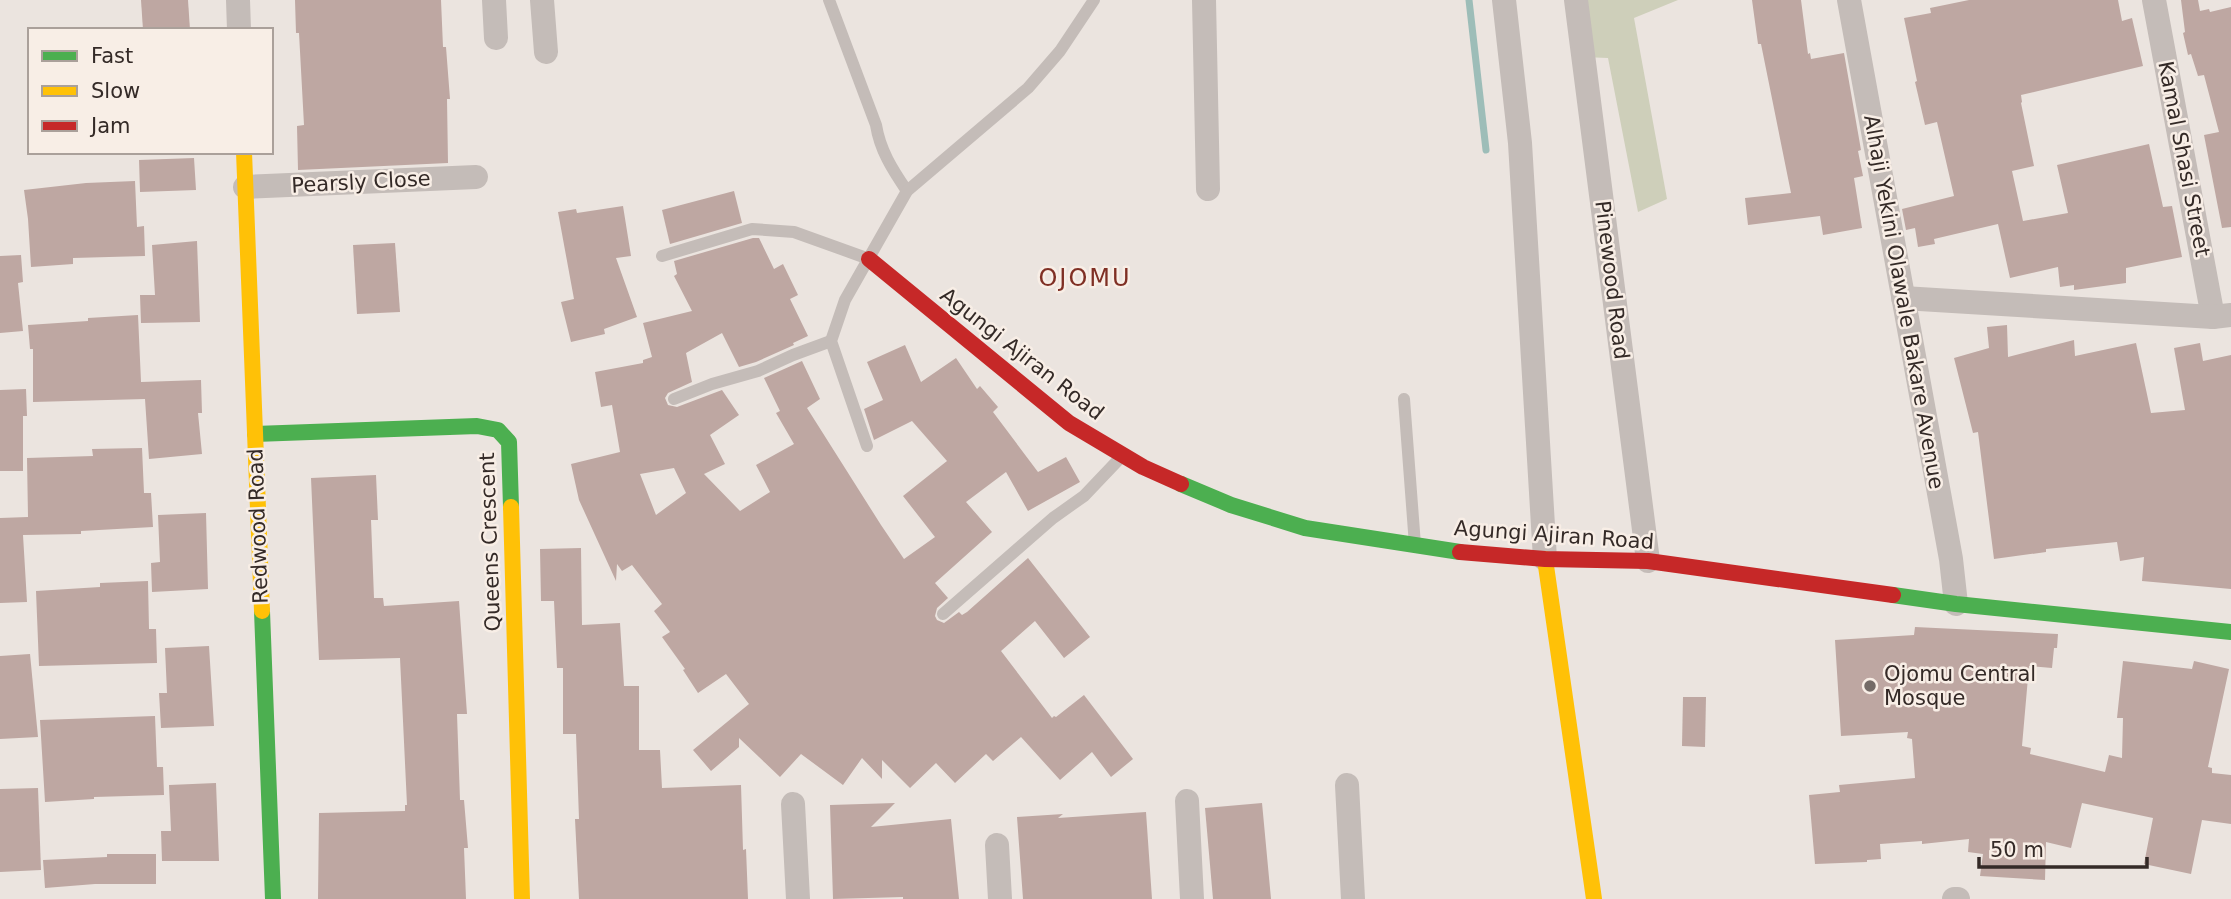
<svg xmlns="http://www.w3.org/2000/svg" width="2231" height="899" font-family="'DejaVu Sans',sans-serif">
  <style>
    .green { fill: #cecfba }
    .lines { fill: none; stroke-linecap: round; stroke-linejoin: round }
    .stream { stroke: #9dbdb8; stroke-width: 7 }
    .building { fill: #bea7a2; fill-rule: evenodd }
    .lane { stroke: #c4bcb8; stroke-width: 12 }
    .street { stroke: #c4bcb8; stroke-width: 24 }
    .fast { stroke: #4caf50; stroke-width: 16 }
    .slow { stroke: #ffc107; stroke-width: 16 }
    .jam { stroke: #c62828; stroke-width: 16 }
    .poi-dot { fill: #746b67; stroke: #f8eee6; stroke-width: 2.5 }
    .labels { text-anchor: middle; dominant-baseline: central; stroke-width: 5; stroke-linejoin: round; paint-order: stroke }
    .street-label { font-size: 21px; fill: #342a27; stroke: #f8eee6 }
    .poi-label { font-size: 21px; fill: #342a27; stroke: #f8eee6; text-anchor: start }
    .quarter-label { font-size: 24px; letter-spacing: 2px; fill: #7f2f24; stroke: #f8eee6 }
  </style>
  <rect width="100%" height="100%" fill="#ebe4df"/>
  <polygon class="green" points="1582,0 1678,0 1634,18 1667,199 1638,212 1608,58 1583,57"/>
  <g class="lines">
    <polyline class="stream" points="1469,0 1486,150"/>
  </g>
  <g class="building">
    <polygon points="141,0 188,0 190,30 143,30"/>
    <polygon points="295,0 441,0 443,47 446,47 450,99 447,99 448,163 298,170 297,126 304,125 299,33 296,33"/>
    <polygon points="1752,0 1801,0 1808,54 1810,53 1811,59 1844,53 1861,150 1858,151 1863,176 1854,178 1862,228 1823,235 1820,216 1748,225 1745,198 1791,193 1761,44 1758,44"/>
    <polygon points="1969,0 2118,0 2122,21 2132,18 2143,66 2021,95 2022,102 2021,103 2034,166 2012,171 2023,221 2068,213 2057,165 2149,144 2163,207 2172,206 2182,257 2126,268 2126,283 2074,290 2074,285 2060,287 2058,267 2010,278 1998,224 1934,239 1935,244 1918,247 1915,228 1906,230 1902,209 1954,196 1937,122 1925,125 1915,82 1917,81 1904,18 1931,13 1930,8"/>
    <polygon points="2181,0 2198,0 2200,11 2209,9 2210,12 2231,7 2231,227 2222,228 2204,135 2219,132 2204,75 2198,76 2191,54 2188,55 2183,33 2185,32"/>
    <polygon points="194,158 196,190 140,192 139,160"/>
    <polygon points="135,181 137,227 144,226 145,256 73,258 73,264 31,267 28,219 24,190 86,183"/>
    <polygon points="734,191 742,223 670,244 662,210"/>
    <polygon points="623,206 631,256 616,258 637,317 604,329 605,334 571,342 561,302 574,299 558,212 576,209 577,213"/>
    <path d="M753,238H759L774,269L783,264L798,295L790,299L808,336L793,343L794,345L756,362L739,367L722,333L686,353L692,382L668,393L665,398L668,405L677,407L722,390L739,415L710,435L725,464L704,474L740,511L770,492L756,465L794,444L776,413L780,411L764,378L802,361L820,399L807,408L881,525L904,559L935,537L903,496L947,461L912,421L874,440L864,409L883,400L867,362L905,345L921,382L956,358L977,389L980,386L998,407L993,412L1038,472L1066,457L1080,482L1028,511L1006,472L966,502L992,532L935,583L948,598L937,608L935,616L937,620L944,623L959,612L962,615L967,612L1028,558L1090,637L1064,658L1035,621L1001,651L1052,718L1054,716L1056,717L1084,695L1133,759L1111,777L1092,752L1060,780L1021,737L993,761L986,754L955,783L936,763L910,788L882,760V779L862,758L843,785L801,754L780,777L739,738V747L711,771L693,750L749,704L726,674L698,693L683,670L685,669L662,637L670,632L654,611L662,604L632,565L622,571L617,564L616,581L579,500L571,464L620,452L612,405L601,407L595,372L643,363V360L652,357L643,323L692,311L674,276L677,274L674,261ZM674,468L686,493L656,515L640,474Z"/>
    <polygon points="197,241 200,322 141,323 140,295 155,295 152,245"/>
    <polygon points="395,243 400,312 357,314 353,245"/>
    <polygon points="21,255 23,282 18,283 23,331 0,333 0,256"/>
    <polygon points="138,315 141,382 201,380 202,413 198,413 202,454 149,459 145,399 33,402 33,349 30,349 28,325 88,321 88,318"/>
    <polygon points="2007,325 2008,357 2074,340 2075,356 2136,343 2151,413 2185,410 2174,348 2200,343 2203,361 2231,355 2231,589 2142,581 2144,557 2120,561 2117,542 2046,549 2046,552 1994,559 1978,432 1973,433 1954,358 1989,348 1987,327"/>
    <polygon points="26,389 27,416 23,416 23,471 0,471 0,390"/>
    <polygon points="142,448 144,493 151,493 153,527 81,531 81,534 23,535 27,602 0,603 0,518 28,517 27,458 93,456 92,449"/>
    <polygon points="376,475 378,520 371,520 374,598 383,598 384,606 459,601 467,714 457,714 460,800 464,800 468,848 464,848 466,899 318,899 319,813 405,811 405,805 407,805 400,658 319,660 311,478"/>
    <polygon points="206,513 208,589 152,592 151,563 160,562 158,515"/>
    <polygon points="581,548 582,625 620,623 624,686 639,686 639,750 660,750 662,788 741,785 743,850 746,849 748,899 579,899 575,819 579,819 576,734 563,734 563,668 557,668 554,601 541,601 540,549"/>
    <polygon points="148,581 149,629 156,629 157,663 39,666 36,591 100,587 100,583"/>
    <polygon points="1915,627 2058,634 2057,648 2054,648 2052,668 2029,666 2022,746 2031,748 2030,754 2105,772 2109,755 2122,758 2123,718 2117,718 2123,661 2192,669 2194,661 2229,669 2208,767 2212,768 2212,773 2231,775 2231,824 2202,820 2191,874 2144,864 2153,818 2082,803 2071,848 2046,842 2045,880 1980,876 1983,854 1968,852 1969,839 1922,844 1922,841 1880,844 1881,859 1867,860 1867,862 1815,864 1809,795 1840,792 1839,785 1915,778 1912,739 1907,738 1908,732 1841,736 1835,640 1914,635"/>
    <polygon points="209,646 214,726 161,728 159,693 167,693 165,648"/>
    <polygon points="30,654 38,737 0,739 0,656"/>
    <polygon points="1683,697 1706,697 1705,747 1682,746"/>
    <polygon points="155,716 157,767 163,767 164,795 94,797 94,799 45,802 40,720"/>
    <polygon points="216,783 219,861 162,861 161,831 171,831 169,785"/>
    <polygon points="38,788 41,870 0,872 0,789"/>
    <polygon points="895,803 871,827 951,819 959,899 903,899 903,897 833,899 830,805"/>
    <polygon points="1262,803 1271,899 1213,899 1205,808"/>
    <polygon points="1146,812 1152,899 1023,899 1017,817 1063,814 1058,818"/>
    <polygon points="107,854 156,854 156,884 95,884 45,888 43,860 107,857"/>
  </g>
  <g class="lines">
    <g class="lane">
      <path d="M829,0L876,125C880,150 892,169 907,191"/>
      <polyline points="662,256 752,229 794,232 869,259"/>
      <polyline points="674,399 712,384 758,371 793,355 831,341"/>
      <polyline points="1404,399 1415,545"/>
      <polyline points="867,446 831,341 845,300 907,191 1028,88 1060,51 1094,0"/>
      <polyline points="943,614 1053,518 1084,496 1123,455"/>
    </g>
    <g class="street">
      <polyline points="238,0 239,30"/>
      <polyline points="494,0 496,38"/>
      <polyline points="542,0 546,52"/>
      <polyline points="1204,0 1208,189"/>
      <polyline points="1504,0 1520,143 1545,559"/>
      <polyline points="1576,0 1648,561"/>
      <polyline points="1849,0 1951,559 1956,604"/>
      <polyline points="2154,0 2213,317"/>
      <polyline points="245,187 476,177"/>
      <polyline points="1903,298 2213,317 2231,315"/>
      <polyline points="1347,785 1353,899"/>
      <polyline points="1187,801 1192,899"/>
      <polyline points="793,804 798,899"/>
      <polyline points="997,845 1000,899"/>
      <polyline points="1954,899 1958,899"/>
    </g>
    <g class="fast">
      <polyline points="255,434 477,426 498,430 509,442 511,507"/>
      <polyline points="1181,484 1231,505 1305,528 1460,552"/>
      <polyline points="1893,595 1956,604 2231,632"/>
      <polyline points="262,611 273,899"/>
    </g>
    <g class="slow">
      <polyline points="244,152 262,611"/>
      <polyline points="511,507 522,899"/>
      <polyline points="1545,559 1594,899"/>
    </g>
    <g class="jam">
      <polyline points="869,259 1069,423 1143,467 1181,484"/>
      <polyline points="1460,552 1545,559 1648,561 1893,595"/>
    </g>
  </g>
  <circle class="poi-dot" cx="1870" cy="686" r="7"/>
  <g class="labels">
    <g class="street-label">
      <text transform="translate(2184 159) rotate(79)">Kamal Shasi Street</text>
      <text transform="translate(361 182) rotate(-3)">Pearsly Close</text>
      <text transform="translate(1612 280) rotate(83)">Pinewood Road</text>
      <text transform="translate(1904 302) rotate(80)">Alhaji Yekini Olawale Bakare Avenue</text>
      <text transform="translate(1022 354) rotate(38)">Agungi Ajiran Road</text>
      <text transform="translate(258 526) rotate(-92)">Redwood Road</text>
      <text transform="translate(1554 535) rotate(4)">Agungi Ajiran Road</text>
      <text transform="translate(490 542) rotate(-92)">Queens Crescent</text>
    </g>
    <g class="poi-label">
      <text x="1884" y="674">Ojomu Central<tspan x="1884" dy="24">Mosque</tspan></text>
    </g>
    <g class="quarter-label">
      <text x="1085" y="278">OJOMU</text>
    </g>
  </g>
  <rect x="28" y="28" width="245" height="126" fill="#f8eee6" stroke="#aaa09a" stroke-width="2"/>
  <rect x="42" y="51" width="35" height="10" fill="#4caf50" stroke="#aaa09a" stroke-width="2"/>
  <text x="91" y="63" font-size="21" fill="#342a27">Fast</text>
  <rect x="42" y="86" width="35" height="10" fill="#ffc107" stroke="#aaa09a" stroke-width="2"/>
  <text x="91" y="98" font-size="21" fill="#342a27">Slow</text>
  <rect x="42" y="121" width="35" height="10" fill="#c62828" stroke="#aaa09a" stroke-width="2"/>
  <text x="91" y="133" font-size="21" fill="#342a27">Jam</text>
  <path d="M1979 857v10h168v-10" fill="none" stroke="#342a27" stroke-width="3.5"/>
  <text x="1990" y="857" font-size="21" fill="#342a27" stroke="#f8eee6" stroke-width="5" paint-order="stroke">50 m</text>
</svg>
